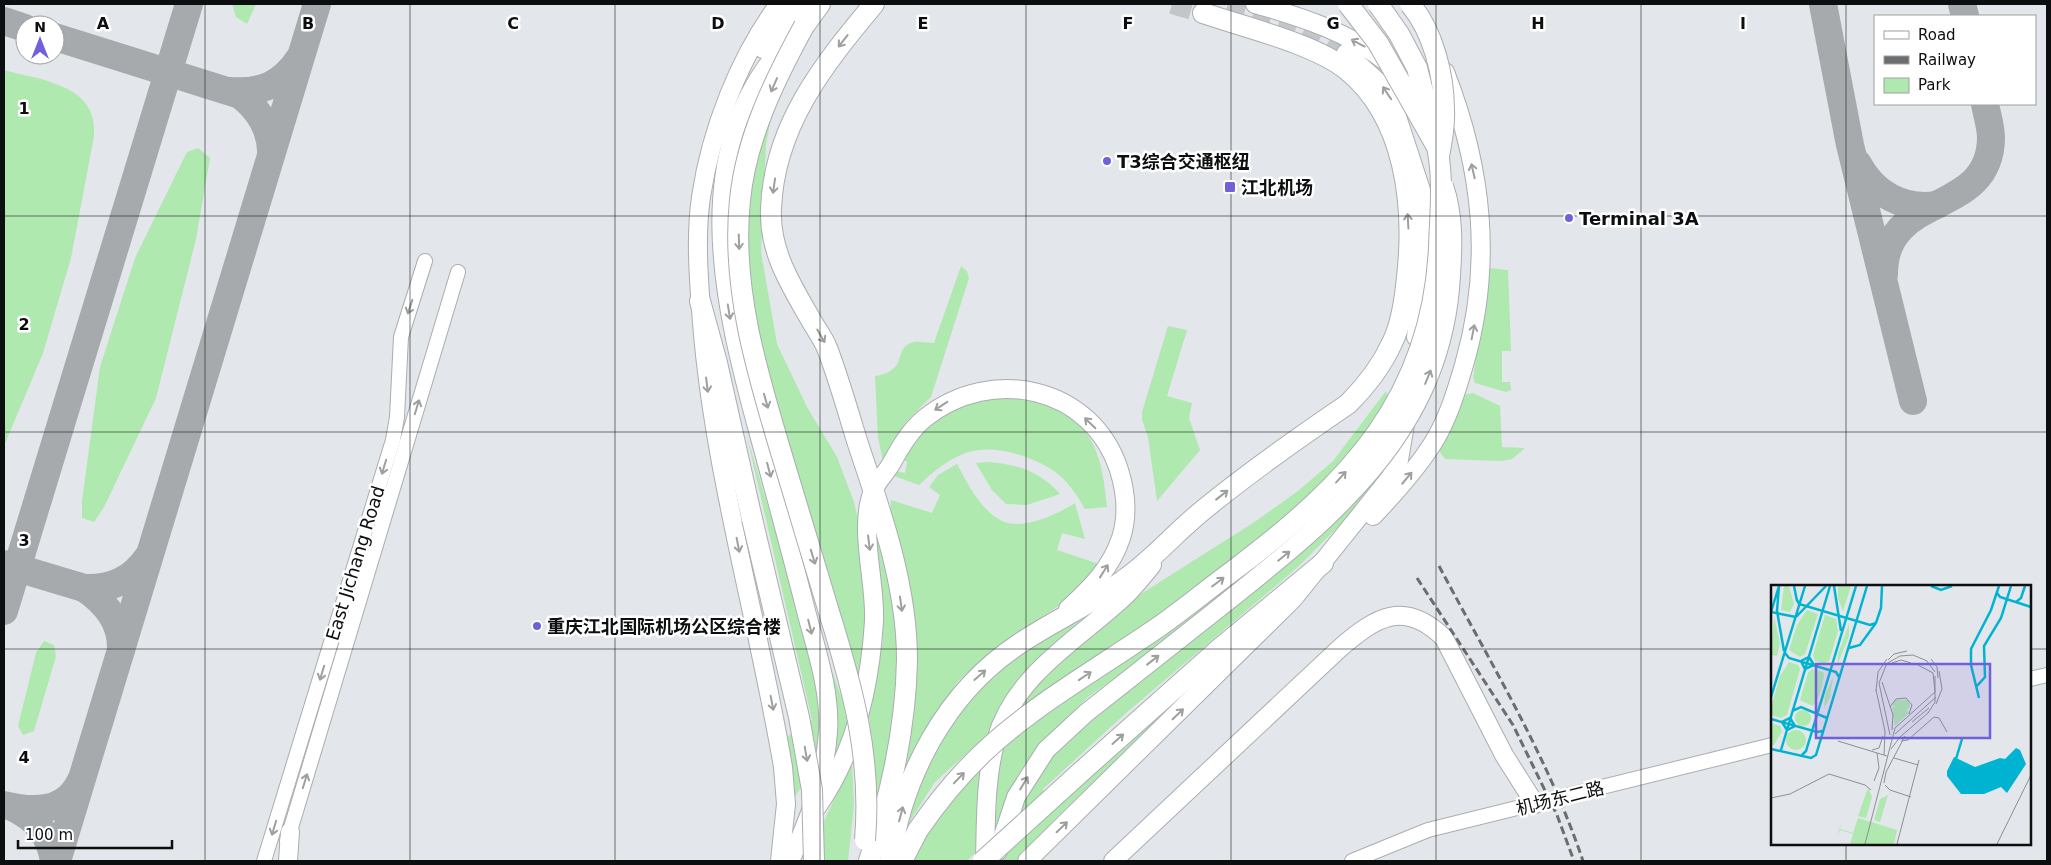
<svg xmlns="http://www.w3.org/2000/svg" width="2051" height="865" font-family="'DejaVu Sans','Noto Sans SC',sans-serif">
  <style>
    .green { fill: #afe9af }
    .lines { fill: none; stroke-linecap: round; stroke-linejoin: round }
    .taxiway { stroke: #a7aaac; stroke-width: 28 }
    .major-tunnel { stroke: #c3c6c9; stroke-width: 18; stroke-dasharray: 18 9; stroke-linecap: butt }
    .highway-tunnel { stroke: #c3c6c9; stroke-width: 20; stroke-dasharray: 20 10; stroke-linecap: butt }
    .minor-casing { stroke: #aaadb1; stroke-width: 16 }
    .major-casing { stroke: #aaadb1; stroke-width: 20 }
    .highway-casing { stroke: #aaadb1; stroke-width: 22 }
    .minor { stroke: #fff; stroke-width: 14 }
    .major { stroke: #fff; stroke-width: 18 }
    .highway { stroke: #fff; stroke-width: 20 }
    .rail { stroke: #6b6d6f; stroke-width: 3; stroke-dasharray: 8 4; stroke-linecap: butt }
    .major-bridge-casing { stroke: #aaadb1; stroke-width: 20; stroke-linecap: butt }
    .highway-bridge-casing { stroke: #aaadb1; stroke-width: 22; stroke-linecap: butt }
    .major-bridge { stroke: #fff; stroke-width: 18 }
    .highway-bridge { stroke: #fff; stroke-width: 20 }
    .oneway { stroke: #9e9f9f }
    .grid { fill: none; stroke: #0d0e0f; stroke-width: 1; stroke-opacity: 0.55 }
    .poi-dot { fill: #7160da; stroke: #fff; stroke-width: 2 }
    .labels { text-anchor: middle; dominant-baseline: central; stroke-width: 5; stroke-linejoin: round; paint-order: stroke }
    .poi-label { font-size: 18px; font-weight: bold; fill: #0d0e0f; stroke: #fff; text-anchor: start }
    .street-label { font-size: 18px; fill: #0d0e0f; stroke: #fff }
    .inset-river { fill: none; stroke: #00b4d1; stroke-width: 2.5 }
    .inset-road { fill: none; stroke: #8d9092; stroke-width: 1 }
    .view { fill: #7160da; fill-opacity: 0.15; stroke: #7160da; stroke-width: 2.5 }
    .inset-edge { fill: none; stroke: #0d0e0f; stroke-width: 2.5 }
    .grid-label { font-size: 16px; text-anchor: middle; font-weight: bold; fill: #0d0e0f; stroke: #fff; stroke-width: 5; stroke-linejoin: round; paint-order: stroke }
  </style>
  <rect width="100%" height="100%" fill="#e3e6ea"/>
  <g class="green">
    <polygon points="232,4 256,4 247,24 236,17"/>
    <path d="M4,70C32,78 83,83 92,116C94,122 94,130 94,136L71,258L43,353L4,446Z"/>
    <polygon points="784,82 771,118 766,145 761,252 777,344 807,407 837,457 854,502 859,524 865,592 865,639 860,689 788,451 754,318 746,241 752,168"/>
    <polygon points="198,148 210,158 196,239 156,398 104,507 94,522 82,518 82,501 100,367 135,258 187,152"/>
    <path d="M961,266L967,271L969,278L931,397L906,422L894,440L883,462L878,437L875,376C911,370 891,348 914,342C919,341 928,343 934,343Z"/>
    <polygon points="1490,268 1508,270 1511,351 1502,351 1502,382 1510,382 1511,390 1506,392 1475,383 1473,378"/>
    <polygon points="1168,326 1187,330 1167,396 1192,403 1189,418 1200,450 1157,501 1148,437 1142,420 1142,412"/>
    <polygon points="1386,391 1399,438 1397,456 1355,510 1299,566 1126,713 1043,789 1050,808 1228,651 1055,819 1017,861 1000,861 1011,818 1049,752 1247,591 1241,578 1150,653 1088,697 1039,745 1018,775 995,834 998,769 1012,716 1048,669 1133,599 1256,521 1298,491 1333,461"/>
    <polygon points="1473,393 1500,406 1502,447 1525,448 1512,459 1502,461 1445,459 1437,448 1463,395"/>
    <path d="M1006,396C1081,409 1101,432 1107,507L1085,509C1078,496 1066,479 1054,471C1031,456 993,443 966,453C948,459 933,472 919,485L894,476L895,471L905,473L907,462L900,457L926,425L960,403Z"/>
    <polygon points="747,437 793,588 822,705 817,763 794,798 787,737 812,720"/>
    <path d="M987,462C1016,464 1040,471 1060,494L1027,505L1006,504L992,490L976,463Z"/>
    <path d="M957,464C967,483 982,512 1002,521C1022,531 1058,514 1075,503L1085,539L1062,533L1057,550L1102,565L1078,593L998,646L959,680L925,730L904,774L887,820L908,727L890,524L891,500L932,513L940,495L929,487L938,475Z"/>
    <polygon points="873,521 892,598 897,650 895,725 875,809 875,764 869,716 883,641"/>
    <polygon points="1098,605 1045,651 1025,673 1005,698 990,732 935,782 903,832 937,736 992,671"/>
    <polygon points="44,641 54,645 56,656 34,731 23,735 18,726 36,653"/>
    <polygon points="829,662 842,699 849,731 827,780 836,740 838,712"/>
    <polygon points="852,762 854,805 848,861 805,861"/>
    <polygon points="984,764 975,853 967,861 912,861 939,814"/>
  </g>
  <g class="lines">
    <g class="taxiway">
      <polyline points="1823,4 1850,145 1913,401"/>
      <polyline points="1962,4 1965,16"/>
      <polyline points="4,21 25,28"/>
      <path d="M55,37L240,95C259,109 272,131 271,155"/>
      <path d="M230,91C261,93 282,85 299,59"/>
      <path d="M1858,164C1874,194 1903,210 1937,205"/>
      <path d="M1884,274C1884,190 1990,218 1991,138C1991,127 1987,115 1985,104"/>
      <path d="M4,564L84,588C112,589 132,580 148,557"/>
      <path d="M84,588C106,603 122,622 121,650"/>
      <polyline points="4,611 189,4"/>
      <path d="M4,805C33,812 65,813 80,782"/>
      <path d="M12,807C36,818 50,835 54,861"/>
      <polyline points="57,861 317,4"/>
    </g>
    <polyline class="major-tunnel" points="1228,4 1299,25 1346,53"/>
    <polyline class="highway-tunnel" points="1172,4 1203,13"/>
    <defs>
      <g id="minor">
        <polyline points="2030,679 2047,675"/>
        <polyline points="287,841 458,272"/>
        <polyline points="264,861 393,440 397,417 401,337 425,261"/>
        <polyline points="1352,861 1428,830 1772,745"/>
      </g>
      <g id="major">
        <path d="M779,4C739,58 711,130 701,197C695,238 699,282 702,323C714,473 758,619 783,767L786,804L780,861"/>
        <path d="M1255,4C1302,17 1351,33 1389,64"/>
        <polyline points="763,49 771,35 801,4"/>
        <polyline points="1346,53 1389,92 1421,190 1425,240 1422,286 1416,337"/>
        <path d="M1373,516C1395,493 1416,470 1433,443C1448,419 1456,392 1464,365C1493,265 1483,169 1445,72"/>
        <path d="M817,807C855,753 870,687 874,621C876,582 858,527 873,491C877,481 886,473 891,464C900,448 910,430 925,418C991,365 1092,386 1119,470C1126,492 1128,516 1121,538C1111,568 1091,588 1068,609"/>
        <polyline points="998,851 1016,797 1046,750 1086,713 1219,608"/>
        <polyline points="288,861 290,832"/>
        <path d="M790,861C809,820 825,778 828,732C831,689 814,644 804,603C790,548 775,493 760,438C723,303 681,139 799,30"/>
        <path d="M985,861C986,821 985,778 996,740C1015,673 1080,639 1127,594C1136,585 1144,575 1152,565"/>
        <polyline points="1027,861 1293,599 1390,478 1399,460 1406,418"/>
        <path d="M1113,861L1340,648C1376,617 1404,599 1444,638L1504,755L1535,804"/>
      </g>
      <g id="highway">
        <polyline points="804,26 820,4"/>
        <polyline points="700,301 717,363 752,519"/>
        <polyline points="1082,771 1218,650 1323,563"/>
        <path d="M869,861C891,795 906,728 907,659C907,586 881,512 858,444C848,412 839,379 827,348C823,338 816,329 811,320C791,285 769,251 771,209C774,126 823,65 874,4"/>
        <path d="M890,861C902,776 946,692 1019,644C1053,621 1092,604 1125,579C1153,559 1175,533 1202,511C1248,473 1298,438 1348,404C1365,387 1382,365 1392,343C1402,323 1405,299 1407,277C1415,206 1406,118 1347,70C1315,44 1244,27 1203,13"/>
        <polyline points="902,861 918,830"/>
      </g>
    </defs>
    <use href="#minor" class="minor-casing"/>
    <use href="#major" class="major-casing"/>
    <use href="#highway" class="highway-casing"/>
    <use href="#minor" class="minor"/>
    <use href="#major" class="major"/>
    <use href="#highway" class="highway"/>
    <g class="rail">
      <path d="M1439,566C1490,662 1548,757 1583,861"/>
      <polyline points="1417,578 1513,725 1557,815 1574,861"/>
    </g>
    <defs>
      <path id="major-bridge" d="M1219,608C1331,519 1443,432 1451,275C1453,245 1454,215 1444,186"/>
      <g id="highway-bridge">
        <polyline points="1378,4 1399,34 1417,68 1431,123"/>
        <path d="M1410,4C1433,31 1444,75 1444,110C1445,125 1442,141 1439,156"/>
        <path d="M804,26C775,79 746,138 740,200C731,285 756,369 780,449C796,503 813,558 829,612C853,689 872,758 865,840"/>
        <polyline points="752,519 799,717 812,790 814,861"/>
        <path d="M918,830C938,801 960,774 986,750C1035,704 1102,666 1157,628C1183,610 1208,589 1234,570C1348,484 1432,399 1439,247C1440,214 1444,180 1437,147L1378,43L1348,4"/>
        <polyline points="983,861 1082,771"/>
      </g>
    </defs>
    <use href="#major-bridge" class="major-bridge-casing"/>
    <use href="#highway-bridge" class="highway-bridge-casing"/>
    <use href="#major-bridge" class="major-bridge"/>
    <use href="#highway-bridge" class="highway-bridge"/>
  </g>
  <defs><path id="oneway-shaft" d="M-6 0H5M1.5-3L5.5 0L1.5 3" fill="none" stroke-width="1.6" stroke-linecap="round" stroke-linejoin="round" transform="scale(1.25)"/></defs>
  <g class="oneway">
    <use href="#oneway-shaft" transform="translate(843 41) rotate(128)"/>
    <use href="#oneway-shaft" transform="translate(1358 43) rotate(-152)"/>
    <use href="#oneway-shaft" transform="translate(774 85) rotate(114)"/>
    <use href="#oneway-shaft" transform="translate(1387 93) rotate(-124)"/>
    <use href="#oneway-shaft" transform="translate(1473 171) rotate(-103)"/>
    <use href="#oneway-shaft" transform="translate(774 186) rotate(98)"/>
    <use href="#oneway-shaft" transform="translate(1408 221) rotate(-93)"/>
    <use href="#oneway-shaft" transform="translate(739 242) rotate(88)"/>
    <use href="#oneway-shaft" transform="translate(410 307) rotate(108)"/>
    <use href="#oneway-shaft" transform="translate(729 312) rotate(81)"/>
    <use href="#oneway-shaft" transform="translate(1473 332) rotate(-79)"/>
    <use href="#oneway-shaft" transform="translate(821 336) rotate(60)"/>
    <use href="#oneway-shaft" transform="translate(1428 377) rotate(-68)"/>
    <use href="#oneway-shaft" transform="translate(707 385) rotate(83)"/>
    <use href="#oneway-shaft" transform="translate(766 401) rotate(74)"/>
    <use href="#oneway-shaft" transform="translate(941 406) rotate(147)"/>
    <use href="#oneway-shaft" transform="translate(417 407) rotate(-73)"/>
    <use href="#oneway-shaft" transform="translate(1090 423) rotate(-136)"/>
    <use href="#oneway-shaft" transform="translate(384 467) rotate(107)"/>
    <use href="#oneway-shaft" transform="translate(769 470) rotate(75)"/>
    <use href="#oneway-shaft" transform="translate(1341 477) rotate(-48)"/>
    <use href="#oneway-shaft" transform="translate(1407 478) rotate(-50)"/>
    <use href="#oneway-shaft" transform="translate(1222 495) rotate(-38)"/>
    <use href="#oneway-shaft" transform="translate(869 543) rotate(83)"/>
    <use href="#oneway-shaft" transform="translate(738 545) rotate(79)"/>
    <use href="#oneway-shaft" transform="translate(1284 556) rotate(-39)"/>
    <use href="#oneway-shaft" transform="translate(813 557) rotate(73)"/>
    <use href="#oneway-shaft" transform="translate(1104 571) rotate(-58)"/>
    <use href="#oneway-shaft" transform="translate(1218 582) rotate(-37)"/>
    <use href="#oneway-shaft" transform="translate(901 604) rotate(82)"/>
    <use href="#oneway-shaft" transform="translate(810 627) rotate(76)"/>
    <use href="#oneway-shaft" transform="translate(1153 660) rotate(-38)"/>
    <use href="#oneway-shaft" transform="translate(322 673) rotate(107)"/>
    <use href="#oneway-shaft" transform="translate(980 675) rotate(-41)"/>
    <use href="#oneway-shaft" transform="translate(1085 676) rotate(-34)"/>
    <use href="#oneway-shaft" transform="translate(772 703) rotate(79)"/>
    <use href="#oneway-shaft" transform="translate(1178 714) rotate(-44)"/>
    <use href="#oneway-shaft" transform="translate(1118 739) rotate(-42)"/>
    <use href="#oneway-shaft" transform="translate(806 754) rotate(80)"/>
    <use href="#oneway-shaft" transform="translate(959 778) rotate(-46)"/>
    <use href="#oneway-shaft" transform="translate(305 781) rotate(-73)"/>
    <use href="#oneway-shaft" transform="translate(1024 783) rotate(-59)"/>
    <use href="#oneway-shaft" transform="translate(901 814) rotate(-75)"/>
    <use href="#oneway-shaft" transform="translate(1062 827) rotate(-44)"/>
    <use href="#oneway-shaft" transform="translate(274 828) rotate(107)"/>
  </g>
  <path class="grid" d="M205,4V861M410,4V861M615,4V861M820,4V861M1026,4V861M1231,4V861M1436,4V861M1641,4V861M1846,4V586M4,216H2047M4,432H2047M4,649H1772M2030,649H2047M1846,844V861"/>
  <g class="poi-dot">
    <circle cx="1107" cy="161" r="5"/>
    <rect x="1224" y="181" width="12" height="12" rx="2.5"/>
    <circle cx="1569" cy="218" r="5"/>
    <circle cx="537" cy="626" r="5"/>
  </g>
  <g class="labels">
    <g class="poi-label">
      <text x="1117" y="161">T3综合交通枢纽</text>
      <text x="1241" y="187">江北机场</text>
      <text x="1579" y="218">Terminal 3A</text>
      <text x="547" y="626">重庆江北国际机场公区综合楼</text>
    </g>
    <g class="street-label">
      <text transform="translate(355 563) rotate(-73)">East Jichang Road</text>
      <text transform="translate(1560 798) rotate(-14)">机场东二路</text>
    </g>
  </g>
  <g transform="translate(1771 585)">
    <rect width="260" height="260" fill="#e3e6ea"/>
    <path d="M13,1H18L23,19L19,27L10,25ZM67,1H80L72,26L67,13ZM36,25L47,29L34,69L29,72L18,65L26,40ZM54,30L65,34L67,46L58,76L53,79L44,76L42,70ZM3,32L9,58L6,71L0,70ZM78,39V51L66,81L67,69ZM18,77L27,80L29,84L16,130L9,133L1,130L0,123L9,91ZM41,84L52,87L53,91L49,109L42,121L29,115L37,88ZM62,92L59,113L53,123L54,110ZM124,115H137L139,122L135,126L139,127L124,141L121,122L125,121L121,120ZM24 133a8 8 0 1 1 16 0a8 8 0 1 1-16 0ZM0,138L9,141L11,146L3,160H0ZM15 155a10 10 0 1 1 20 0a10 10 0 1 1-20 0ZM97,203L101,212L95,233L87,231ZM117,210L109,237L103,235L109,214ZM87,233L126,245L123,259H79L82,249L69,245L66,250L70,239L69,244L82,248Z" fill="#afe9af"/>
    <path d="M245,163L249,165L255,179L236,208L230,202L213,209H190L176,191V186L183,172L204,182L229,173L234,174Z" fill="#00b4d1"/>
    <path class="inset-river" d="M8,1L6,26L13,66M23,1L26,16M63,1L70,46M160,1L170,5L181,1M226,8L229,12L260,22M26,15L28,19L99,40L105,38M245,17L250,13L254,1M0,27L25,32M0,27L8,1M25,32L55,1M78,63L89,60L105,38L110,23L111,1M14,68L18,73L65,87L68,92M38,72L43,80L34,84L30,76ZM205,102L214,92L213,61L230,33L240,1M0,112L34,1M208,113L200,80V64L220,25L228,1M21,126L30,122L56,133M19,133L24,141L16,145L11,137ZM0,134L46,147L52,146M0,164L40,173L45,170L96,1M10,165L59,1M31,170L35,166L85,1M185,174L191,154"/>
    <path class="inset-road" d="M160,74L166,82L167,93M117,75L123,69L136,66M116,78L108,98L119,150M121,78L130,75L140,78M115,79L129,71L142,70L156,76L164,87M111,97L122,130L121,145M105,105L114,146L113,170M105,106L107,87L116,74M165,119L171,104L168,86M119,122L125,114L135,113L141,120L138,129M157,128L164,117V91M141,137L158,123M124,149L165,112M67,156L116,171M130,156L137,155L163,132L168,133L176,147M120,164L129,152L158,127M101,165L108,163L112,151M123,173L147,180M103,196L108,183L106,168M113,198L115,187L134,151M114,200L119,205L140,212M0,213L19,209L58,189L94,200L100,205M94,259L124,143L164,107L162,88L147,80M126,259L148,175M226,259L260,190"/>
    <path class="view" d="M45,79H219V153H45Z"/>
    <rect width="260" height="260" class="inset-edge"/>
  </g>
  <g class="grid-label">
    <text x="103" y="29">A</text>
    <text x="308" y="29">B</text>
    <text x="513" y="29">C</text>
    <text x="718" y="29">D</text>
    <text x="923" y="29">E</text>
    <text x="1128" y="29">F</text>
    <text x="1333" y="29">G</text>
    <text x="1538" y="29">H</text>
    <text x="1743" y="29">I</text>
    <text x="24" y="114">1</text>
    <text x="24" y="330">2</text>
    <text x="24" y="546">3</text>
    <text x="24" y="763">4</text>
  </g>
  <rect width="2051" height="865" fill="none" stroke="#0d0e0f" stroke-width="10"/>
  <rect x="1874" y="15" width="162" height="90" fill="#ffffff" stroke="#9e9f9f"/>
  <rect x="1884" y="31" width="25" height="8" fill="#ffffff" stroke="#9e9f9f"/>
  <text x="1918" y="40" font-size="15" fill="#0d0e0f">Road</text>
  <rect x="1884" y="56" width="25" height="8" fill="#6b6d6f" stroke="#9e9f9f"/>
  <text x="1918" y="65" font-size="15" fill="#0d0e0f">Railway</text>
  <rect x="1884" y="78" width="25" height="15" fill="#afe9af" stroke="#9e9f9f"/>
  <text x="1918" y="90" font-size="15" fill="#0d0e0f">Park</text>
  <g transform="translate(40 40)"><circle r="24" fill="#ffffff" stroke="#9e9f9f"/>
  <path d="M0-4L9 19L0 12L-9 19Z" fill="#7160da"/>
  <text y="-8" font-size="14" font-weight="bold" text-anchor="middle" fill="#0d0e0f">N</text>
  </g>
  <path d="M18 840v8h154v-8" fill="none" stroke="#0d0e0f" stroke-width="2.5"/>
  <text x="25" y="840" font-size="15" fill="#0d0e0f" stroke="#ffffff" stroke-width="4" paint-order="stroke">100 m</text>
</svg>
